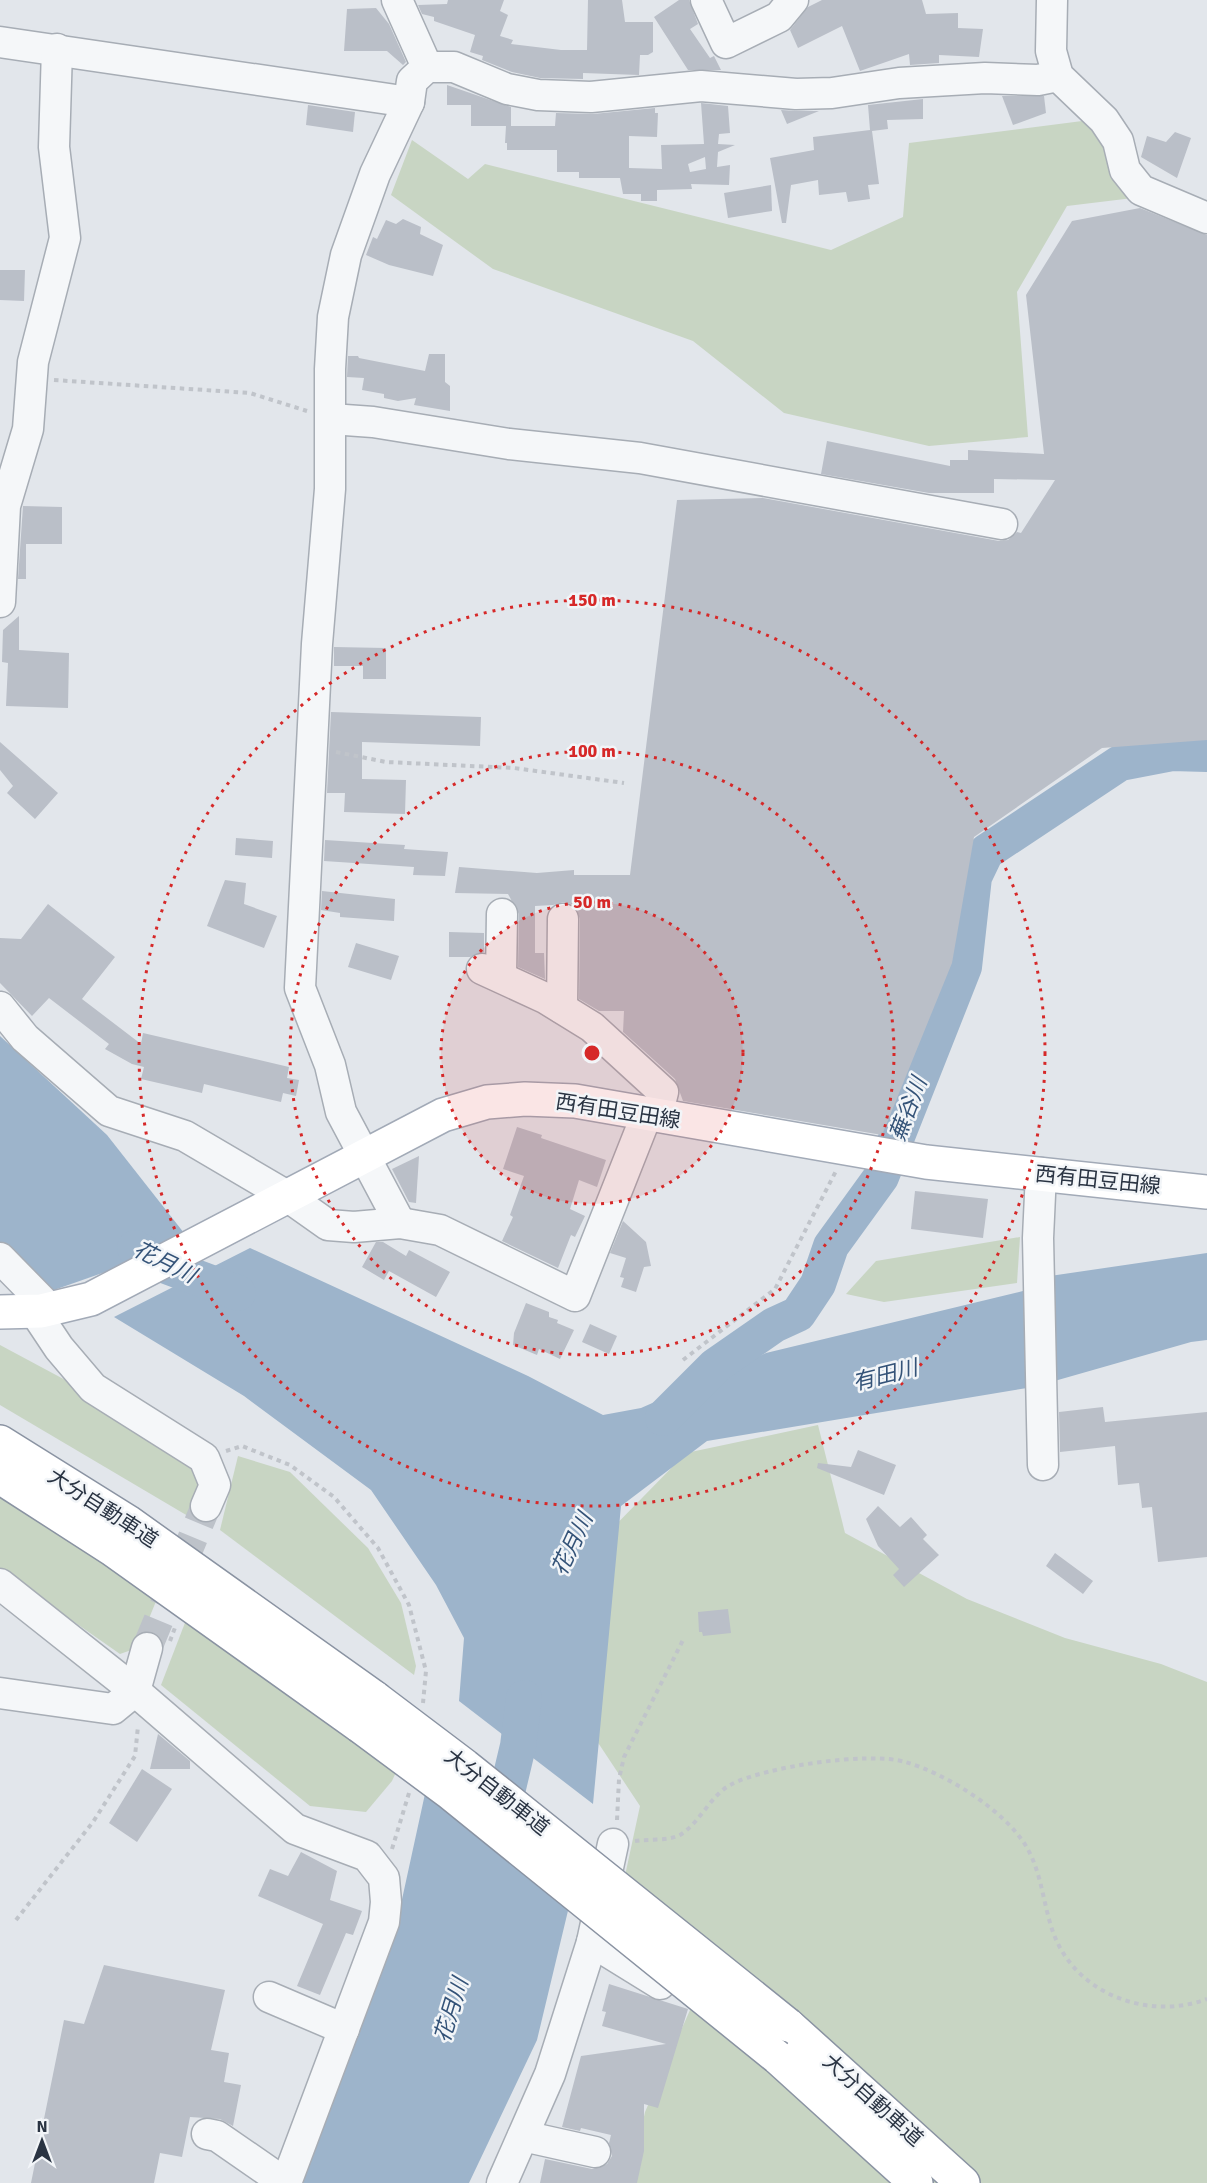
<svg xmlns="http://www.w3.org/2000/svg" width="1207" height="2183" font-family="Signika,'Noto Sans JP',sans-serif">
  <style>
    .green { fill: #c8d5c3 }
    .water { fill: #9db4cb }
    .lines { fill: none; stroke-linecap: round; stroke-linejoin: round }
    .river { stroke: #9db4cb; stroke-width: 36 }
    .building { fill: #babfc8; fill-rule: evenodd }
    .minor-tunnel { stroke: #bdc2c9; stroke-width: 30; stroke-dasharray: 30 15; stroke-linecap: butt }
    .minor-casing { stroke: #a7adb5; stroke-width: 33 }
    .major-casing { stroke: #a2aab7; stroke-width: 36 }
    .highway-casing { stroke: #8a93a2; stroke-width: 36 }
    .path { stroke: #c0c4ca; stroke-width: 4; stroke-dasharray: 4.5 4.5; stroke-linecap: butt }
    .minor { stroke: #f5f7f9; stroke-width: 30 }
    .major { stroke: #fff; stroke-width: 33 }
    .highway { stroke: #fff; stroke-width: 33 }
    .highway-bridge-casing { stroke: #8a93a2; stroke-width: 36; stroke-linecap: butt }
    .highway-bridge { stroke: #fff; stroke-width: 33 }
    .ring { fill: none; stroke: #d62828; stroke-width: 3; stroke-dasharray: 3 6 }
    .labels { text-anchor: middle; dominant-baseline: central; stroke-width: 5; stroke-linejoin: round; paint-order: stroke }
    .street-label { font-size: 21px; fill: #2a3443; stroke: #f2f5f8 }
    .water-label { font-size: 22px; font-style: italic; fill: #345378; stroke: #f2f5f8 }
    .centre { fill: #d62828; stroke: #f2f5f8; stroke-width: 3 }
    .ring-label { font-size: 18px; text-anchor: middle; font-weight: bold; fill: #d62828; stroke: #f2f5f8; stroke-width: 5; stroke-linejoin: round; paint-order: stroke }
  </style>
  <rect width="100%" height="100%" fill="#e2e6eb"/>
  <g class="green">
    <polygon points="1090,120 1133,198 1067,206 1017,292 1028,437 929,446 784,413 693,341 493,269 391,195 412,140 468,179 485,164 831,250 903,217 909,143"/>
    <polygon points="1020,1237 1017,1283 884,1302 846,1294 876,1261"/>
    <polygon points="0,1345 84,1390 197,1461 205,1487 193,1519 0,1405"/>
    <polygon points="818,1425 845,1533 967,1599 1065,1638 1161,1664 1207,1682 1207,2183 630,2183 645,2112 694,2001 612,1936 640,1806 579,1714 599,1542 686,1453"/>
    <polygon points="238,1456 290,1472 368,1548 401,1603 416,1666 414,1675 220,1530"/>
    <polygon points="0,1482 163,1584 137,1648 120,1654 0,1570"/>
    <polygon points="193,1602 407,1748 392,1781 366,1812 310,1806 161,1685"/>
  </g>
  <g class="water">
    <polygon points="0,1036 107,1135 184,1233 128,1264 54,1290 29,1272 0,1242"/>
    <polygon points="250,1248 528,1376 603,1415 641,1408 766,1353 1027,1290 1027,1388 707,1441 621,1506 593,1804 459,1701 464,1638 436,1585 371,1490 244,1396 114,1317"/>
    <polygon points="1207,1253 1207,1340 1191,1342 1051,1382 1050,1276"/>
    <polygon points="428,1780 572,1894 537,2040 469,2183 303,2183 401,1904"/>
  </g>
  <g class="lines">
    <g class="river">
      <polyline points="135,1248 166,1266 238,1293"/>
      <polyline points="663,1418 715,1366 774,1325 798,1314 818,1284 831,1246 881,1177 964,967 974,877 986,852 1120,763 1172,753 1207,754"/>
      <polyline points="498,1830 518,1746 524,1698"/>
    </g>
  </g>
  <g class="building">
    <polygon points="448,0 504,0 500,11 508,15 500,36 513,40 511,44 561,50 587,50 588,0 622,0 625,22 653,22 653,52 648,55 640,55 639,75 583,73 583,79 540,78 512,72 482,60 483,56 470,52 475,35 434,21 434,17 422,14 418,5 447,4"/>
    <polygon points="679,0 689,0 698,24 690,29 710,58 714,56 721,70 688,70 654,17"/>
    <polygon points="822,0 922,0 926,14 958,13 958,28 983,29 979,57 939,55 939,63 910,65 909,54 860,71 842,26 798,48 790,30 808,7"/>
    <polygon points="376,8 389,24 406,62 403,65 387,51 344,51 347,9"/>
    <polygon points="447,85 511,107 511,126 471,126 471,105 447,105"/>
    <polygon points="1002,96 1044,96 1046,113 1013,125"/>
    <polygon points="923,99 923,119 887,120 888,129 872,131 879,184 868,185 870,199 848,202 846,192 819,195 818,180 791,185 786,223 782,223 770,158 814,150 813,137 870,130 868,105"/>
    <path d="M701,103L728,106L730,133L719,134L718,144L735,145L718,152L717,167L730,165L729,185L691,184L692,189L657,190V201H641V194H623L620,178H579V172H557V150H507V143H505L506,126H555L556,113L593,114L655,108V113H658L657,137L629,136V168L662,169L661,145L704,144ZM705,157L706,169L690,172L688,164Z"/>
    <polygon points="308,105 355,112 353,132 306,125"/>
    <polygon points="781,110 796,111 819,111 787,124"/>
    <polygon points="1175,132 1191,138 1177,178 1141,157 1147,136 1166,142"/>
    <polygon points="771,185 772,211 728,218 724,193"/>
    <polygon points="1140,208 1207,235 1207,740 1102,748 974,837 952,963 882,1135 683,1101 675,1079 623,1032 624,1011 599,1011 579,999 580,919 575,905 563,902 553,905 535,906 535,953 544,953 545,979 518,967 519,914 508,894 455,893 459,867 537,873 574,870 574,875 630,875 677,500 763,498 999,541 1008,540 1017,532 1021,533 1055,480 994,479 994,493 929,493 821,474 827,441 950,466 950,460 968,460 968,450 1044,454 1026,295 1072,221"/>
    <polygon points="403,219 421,227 420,234 443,245 433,276 389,265 366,255 373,237 377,239 386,220 396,224"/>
    <polygon points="0,270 25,270 24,301 0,300"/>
    <polygon points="429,354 445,354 445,382 450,386 450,411 414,405 416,398 398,401 384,398 384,394 362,390 364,378 347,377 348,356 358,356 359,358 425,371"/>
    <polygon points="23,506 62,507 62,544 26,544 26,579 18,579"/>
    <polygon points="19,616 19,650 69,653 68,708 6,706 8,663 2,662 3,630"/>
    <polygon points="334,647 386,648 386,679 363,679 363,666 334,666"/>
    <polygon points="331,712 481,717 480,746 362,742 362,779 406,780 405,814 344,812 345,793 327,793"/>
    <polygon points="0,742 58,793 35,819 7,793 13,786 0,770"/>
    <polygon points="236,838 273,841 272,858 235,855"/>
    <polygon points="325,840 405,845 404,849 448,852 445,876 413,875 414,867 324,861"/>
    <polygon points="225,880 246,883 244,904 277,916 264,948 207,926"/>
    <polygon points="322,891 395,899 394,921 340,917 340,913 321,910"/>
    <polygon points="48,904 115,957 82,999 141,1044 143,1033 289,1067 287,1078 299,1080 296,1096 283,1093 281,1102 204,1084 202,1093 141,1079 144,1067 132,1064 105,1049 109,1044 49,998 32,1016 0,983 0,938 21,939"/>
    <polygon points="449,932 484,933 484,952 470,957 449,957"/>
    <polygon points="356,943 399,956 391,980 348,967"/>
    <polygon points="517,1127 542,1135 541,1138 606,1160 597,1187 579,1180 570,1209 585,1216 575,1237 571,1235 558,1268 502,1241 513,1217 510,1215 524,1176 503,1169"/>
    <polygon points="419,1156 416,1203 409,1202 392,1169"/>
    <polygon points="915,1191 988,1199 983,1238 911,1229"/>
    <polygon points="623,1221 646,1242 651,1266 644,1267 636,1292 621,1287 624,1278 620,1277 626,1258 610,1253"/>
    <polygon points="376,1242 383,1242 406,1256 409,1250 450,1272 436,1297 389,1271 384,1280 362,1267"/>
    <polygon points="526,1303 549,1312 549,1317 558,1320 557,1323 574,1330 560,1359 539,1349 537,1355 513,1345 514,1333"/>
    <polygon points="590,1324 617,1336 609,1354 582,1342"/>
    <polygon points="1103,1407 1105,1422 1207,1412 1207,1557 1158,1562 1152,1507 1142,1508 1139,1483 1118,1485 1115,1446 1060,1452 1059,1412"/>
    <polygon points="858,1450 896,1465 884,1495 817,1468 818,1463 851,1467"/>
    <polygon points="878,1506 900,1527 911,1517 927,1535 923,1539 939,1555 904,1587 893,1575 899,1569 878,1546 866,1519"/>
    <polygon points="1055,1553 1093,1581 1083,1594 1046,1566"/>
    <polygon points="728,1609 731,1633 703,1636 702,1632 699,1632 698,1612"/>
    <polygon points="158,1734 190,1761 190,1769 150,1769"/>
    <polygon points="142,1769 172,1789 137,1842 109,1823"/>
    <polygon points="301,1852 337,1871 330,1900 362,1911 353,1935 346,1933 320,1995 297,1986 323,1924 258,1896 270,1869 288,1876"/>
    <polygon points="104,1965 225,1990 211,2050 229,2053 224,2082 241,2085 233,2126 220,2119 190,2117 182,2157 160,2153 154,2183 31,2183 64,2020 84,2024"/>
    <polygon points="609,1984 688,2009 658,2108 644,2104 644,2151 637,2183 540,2183 545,2159 592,2169 607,2164 612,2156 609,2143 611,2135 581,2128 580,2131 562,2127 581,2056 666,2044 602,2026 606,2012 602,2011"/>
  </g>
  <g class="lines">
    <polyline class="minor-tunnel" points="147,1648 206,1506"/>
    <defs>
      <g id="minor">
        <polyline points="397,0 427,67"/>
        <polyline points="706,0 726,43 779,17 793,0"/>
        <polyline points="1052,0 1051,51 1058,76 1104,120 1118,141 1125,170 1141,190 1207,218"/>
        <polyline points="0,42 409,102"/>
        <polyline points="331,419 373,422 509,444 640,458 1002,524"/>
        <polyline points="0,602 5,506 28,429 33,362 65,238 54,147 57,49"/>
        <polyline points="482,969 545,998 592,1027 663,1092 657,1116"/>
        <polyline points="501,977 502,914"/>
        <polyline points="0,1007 25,1038 109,1111 185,1136 287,1196 328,1225 354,1227 400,1223 440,1230 575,1296 647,1114"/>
        <polyline points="562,1008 563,919"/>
        <polyline points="1041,1173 1038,1238 1043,1465"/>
        <polyline points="400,1223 341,1112 330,1065 300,988 317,644 330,489 330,369 333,317 346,255 375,174 409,102 412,81 427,67 454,67 507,89 538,95 591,97 701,86 796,94 832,93 899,83 985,78 1038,80 1058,76"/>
        <polyline points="0,1258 51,1310"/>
        <polyline points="35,1312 59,1348 93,1388 204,1458 215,1485 206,1506"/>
        <polyline points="0,1584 135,1691 295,1829 367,1856 384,1878 386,1902 384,1922 286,2183"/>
        <polyline points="0,1693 113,1709 135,1691 147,1648"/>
        <polyline points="592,1942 660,1984"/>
        <polyline points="269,1997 344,2029"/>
        <polyline points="207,2134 217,2136 285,2183"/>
        <polyline points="523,2136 595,2152"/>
        <polyline points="502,2183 550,2074 592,1942 613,1844"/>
      </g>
      <polyline id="major" points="0,1312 41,1311 91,1299 443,1115 487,1102 525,1099 575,1101 926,1162 1207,1192"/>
      <g id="highway">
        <polyline points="0,1442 128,1522 375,1698"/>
        <polyline points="0,1477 112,1549 360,1726"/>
        <polyline points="788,2025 963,2183"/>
        <polyline points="777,2057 916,2183"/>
      </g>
    </defs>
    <use href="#minor" class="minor-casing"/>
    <use href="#major" class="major-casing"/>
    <use href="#highway" class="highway-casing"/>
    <g class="path">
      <polyline points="54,380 250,393 307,411"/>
      <polyline points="336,752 386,762 514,768 624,783"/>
      <polyline points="683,1360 775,1289 836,1171"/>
      <polyline points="226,1451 242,1446 290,1465 334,1497 378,1548 409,1605 426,1671 423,1703"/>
      <polyline points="170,1641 176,1625"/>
      <polyline points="617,1820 619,1779 624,1757 684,1638"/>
      <path d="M635,1841C647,1839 669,1841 680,1835C700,1823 711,1794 732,1784C765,1767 869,1751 905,1762C945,1773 1004,1810 1026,1846C1042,1873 1043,1904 1053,1932C1075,1994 1148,2021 1207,1999"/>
      <polyline points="392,1849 409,1793"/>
      <polyline points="16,1920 93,1822 135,1756 138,1726"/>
    </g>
    <use href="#minor" class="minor"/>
    <use href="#major" class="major"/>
    <use href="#highway" class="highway"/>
    <defs>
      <g id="highway-bridge">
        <polyline points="375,1698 465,1766 788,2025"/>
        <polyline points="360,1726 449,1792 777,2057"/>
      </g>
    </defs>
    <use href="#highway-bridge" class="highway-bridge-casing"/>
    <use href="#highway-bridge" class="highway-bridge"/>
  </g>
  <circle cx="592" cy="1053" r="151" fill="#d62828" fill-opacity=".12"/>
  <g class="ring">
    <circle cx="592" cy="1053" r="151"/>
    <circle cx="592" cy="1053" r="302"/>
    <circle cx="592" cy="1053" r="453"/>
  </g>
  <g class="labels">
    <g class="street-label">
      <text transform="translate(618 1111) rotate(9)">西有田豆田線</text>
      <text transform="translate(1098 1180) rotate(6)">西有田豆田線</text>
      <text transform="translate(103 1508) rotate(33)">大分自動車道</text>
      <text transform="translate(497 1792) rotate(38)">大分自動車道</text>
      <text transform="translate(873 2100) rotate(42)">大分自動車道</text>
    </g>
    <g class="water-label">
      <text transform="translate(908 1109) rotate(-69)">蕪谷川</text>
      <text transform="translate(165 1262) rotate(26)">花月川</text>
      <text transform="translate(885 1375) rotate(-14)">有田川</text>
      <text transform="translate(572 1544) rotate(-65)">花月川</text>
      <text transform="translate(451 2010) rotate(-73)">花月川</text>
    </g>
  </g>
  <circle cx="592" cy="1053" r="9" class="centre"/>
  <g class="ring-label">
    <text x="592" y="606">150 m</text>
    <text x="592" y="757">100 m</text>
    <text x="592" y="908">50 m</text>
  </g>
  <g transform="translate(42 2141)" stroke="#f2f5f8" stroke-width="4.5" paint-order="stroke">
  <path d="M0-4.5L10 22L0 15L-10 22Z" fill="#2a3443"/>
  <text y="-9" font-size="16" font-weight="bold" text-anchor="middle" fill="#2a3443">N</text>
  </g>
</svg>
